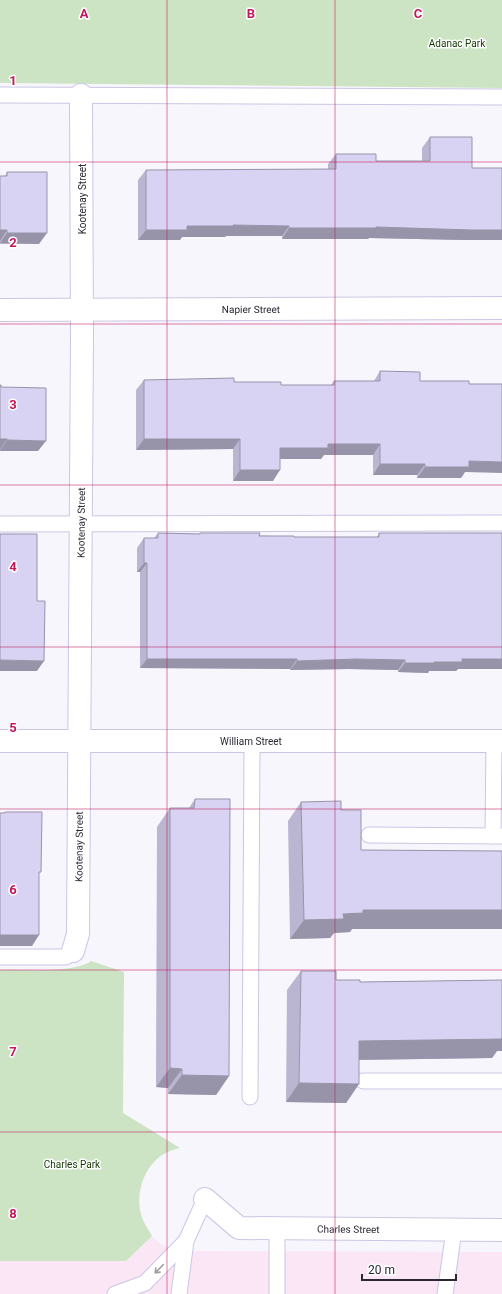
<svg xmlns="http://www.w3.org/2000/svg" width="502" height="1294" font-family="Roboto,sans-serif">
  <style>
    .commercial { fill: #fbe6f6 }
    .green { fill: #cce4c3 }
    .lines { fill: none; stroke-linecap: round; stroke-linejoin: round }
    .service-casing { stroke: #cbc6e5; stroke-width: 17 }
    .minor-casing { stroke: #cbc6e5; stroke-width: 24 }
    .service { stroke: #fff; stroke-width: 15 }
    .minor { stroke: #fff; stroke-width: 22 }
    .wall { fill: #bab5d0 }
    .shaded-wall { fill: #9794a9 }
    .building { fill: #d8d3f2; stroke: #9794a9 }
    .oneway { stroke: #9f9ea4 }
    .grid { fill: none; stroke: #c2185b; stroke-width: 1; stroke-opacity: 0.55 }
    .labels { text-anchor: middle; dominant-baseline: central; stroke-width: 3; stroke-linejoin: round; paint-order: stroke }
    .park-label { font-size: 10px; fill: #133700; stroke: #fff }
    .street-label { font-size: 10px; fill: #2a2834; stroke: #fff }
    .grid-label { font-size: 13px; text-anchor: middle; font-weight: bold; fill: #c2185b; stroke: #fff; stroke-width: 3; stroke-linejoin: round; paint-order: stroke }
  </style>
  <rect width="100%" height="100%" fill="#f7f6fd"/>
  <polygon class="commercial" points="152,1236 161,1244 172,1249 184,1251 502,1252 502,1294 0,1294 0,1261 126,1261"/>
  <g class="green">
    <polygon points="0,0 502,0 502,88 0,83"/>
    <path d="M91,961L124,972L123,1113L180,1148C171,1150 163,1153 156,1160C142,1173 136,1196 141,1214C143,1222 148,1229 152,1236L126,1261H0V970C24,969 72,974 91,961Z"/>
  </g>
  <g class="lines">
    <defs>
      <g id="service">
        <polyline points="0,95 502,97"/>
        <polyline points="0,524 502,523"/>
        <polyline points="369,835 502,836"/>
        <polyline points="493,836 494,741"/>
        <polyline points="0,957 66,957 73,951"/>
        <polyline points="363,1081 502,1081"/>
        <polyline points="250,1097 252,741"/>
        <polyline points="115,1294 145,1283 186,1241"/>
        <polyline points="179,1294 186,1241 205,1199"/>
        <polyline points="277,1294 277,1228"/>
        <polyline points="445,1294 454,1230"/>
      </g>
      <g id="minor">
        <path id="s1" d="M0,310L502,308"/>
        <path id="s2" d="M0,741H502"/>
        <path id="s3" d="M73,951L78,934L82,338L81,95"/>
        <path id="s4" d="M205,1199L239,1228L502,1230"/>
      </g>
    </defs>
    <use href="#service" class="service-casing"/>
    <use href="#minor" class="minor-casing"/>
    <use href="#service" class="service"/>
    <use href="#minor" class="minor"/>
  </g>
  <g class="wall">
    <polygon points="430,137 472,168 502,240 464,240 369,238 368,239 282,239 282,236 226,236 225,237 182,237 180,240 138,240 138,180 146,170 328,169 328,164 336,154 376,161 422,161 422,148"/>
    <polygon points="7,172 39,244 0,244 0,176 5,176"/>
    <polygon points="380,371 420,381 465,472 461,478 417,478 417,475 373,475 373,455 324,455 321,459 280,459 273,481 233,481 233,449 136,450 136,390 144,380 234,382 281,385 331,385 334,381 374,381"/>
    <polygon points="0,385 1,387 38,451 0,451"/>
    <polygon points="158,533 199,534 200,533 294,537 377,537 379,533 502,669 458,669 456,671 429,671 428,673 398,672 398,670 349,669 290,670 290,669 140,668 140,572 137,572 137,548 144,538 154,538"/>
    <polygon points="195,799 229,1076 216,1095 168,1094 168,1088 156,1087 157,827 170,808 189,808"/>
    <polygon points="301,802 341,810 361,850 502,851 502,929 352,929 350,932 334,933 330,938 290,939 288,821"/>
    <polygon points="301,971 336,980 360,982 502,980 502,1051 497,1051 492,1058 359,1060 359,1084 346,1103 286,1102 287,990"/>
  </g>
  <g class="shaded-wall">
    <polygon points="233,225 289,226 282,236 226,236 225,237 182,237 180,240 138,240 146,230 187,226"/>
    <polygon points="376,227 502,230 502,240 464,240 369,238 368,239 282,239 289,228"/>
    <polygon points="0,230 7,230 0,241"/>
    <polygon points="7,233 47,233 39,244 0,243"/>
    <polygon points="0,439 7,439 0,450"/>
    <polygon points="144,439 240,439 233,449 136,450"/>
    <polygon points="7,440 46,441 38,451 0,451"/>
    <polygon points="328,444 380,444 373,455 324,455 321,459 273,459 280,448"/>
    <polygon points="469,461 502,462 502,473 465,472 461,478 417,478 425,467"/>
    <polygon points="380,464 425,464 417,475 373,475"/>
    <polygon points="240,470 280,470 273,481 233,481"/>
    <polygon points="144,563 147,563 140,572 137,572"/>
    <polygon points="147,659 297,659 290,669 140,668"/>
    <polygon points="356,659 405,660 398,670 349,669 290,670 297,661"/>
    <polygon points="462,659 502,659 502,669 458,669 456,671 429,671 428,673 398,672 405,663 434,662"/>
    <polygon points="0,660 44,661 37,671 0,671"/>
    <polygon points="363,910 502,910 502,929 352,929 350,932 334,933 330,938 290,939 304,920 343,914"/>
    <polygon points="0,935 39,935 32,946 0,946"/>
    <polygon points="502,1037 502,1051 497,1051 492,1058 346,1060 359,1041"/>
    <polygon points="170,1068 182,1069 168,1088 156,1087"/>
    <polygon points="182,1075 229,1076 216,1095 168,1094"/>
    <polygon points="299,1083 359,1084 346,1103 286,1102"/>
  </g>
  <g class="building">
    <polygon points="430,137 472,137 472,168 502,168 502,230 472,230 376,227 376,228 289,228 289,226 233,225 233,226 187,226 187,230 146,230 146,170 336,169 336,154 376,154 376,161 430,161"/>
    <polygon points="7,172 47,172 47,233 7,233 7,230 0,230 0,176 7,176"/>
    <polygon points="380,371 420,372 420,381 469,381 469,384 502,384 502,462 469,461 469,467 425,467 425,464 380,464 380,444 328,444 328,448 280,448 280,470 240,470 240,439 144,439 144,380 234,378 234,382 281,382 281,385 334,385 334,381 380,381"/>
    <polygon points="0,385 1,385 1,387 46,388 46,441 7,440 7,439 0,439"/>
    <polygon points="158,533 200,534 200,533 260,533 259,536 294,536 294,537 379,537 379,533 502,533 502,659 462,659 462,662 434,662 434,663 405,663 405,660 356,659 297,661 297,659 147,659 147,563 144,563 144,538 158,538"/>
    <polygon points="0,534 37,534 37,601 45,601 44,661 0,660"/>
    <polygon points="195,799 230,799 229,1076 182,1075 182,1069 170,1068 170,808 194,808"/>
    <polygon points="341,801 341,810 361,810 361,850 502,851 502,910 363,910 363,913 343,914 344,919 304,920 301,802"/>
    <polygon points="5,812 42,812 41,872 39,872 39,935 0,935 0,813 5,813"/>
    <polygon points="301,971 336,971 336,980 360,980 360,982 502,980 502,1039 359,1041 359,1084 299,1083"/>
  </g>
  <defs><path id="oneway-shaft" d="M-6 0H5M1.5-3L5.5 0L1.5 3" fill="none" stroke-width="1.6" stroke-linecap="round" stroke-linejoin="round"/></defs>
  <use class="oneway" href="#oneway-shaft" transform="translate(159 1269) rotate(134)"/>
  <path class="grid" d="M167,0V1294M335,0V1294M0,162H502M0,324H502M0,485H502M0,647H502M0,809H502M0,970H502M0,1132H502"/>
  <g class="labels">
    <g class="park-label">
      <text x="457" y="43">Adanac Park</text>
      <text x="72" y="1164">Charles Park</text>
    </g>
    <g class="street-label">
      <text transform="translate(82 199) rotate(-90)">Kootenay Street</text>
      <text stroke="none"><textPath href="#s1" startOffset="251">Napier Street</textPath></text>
      <text stroke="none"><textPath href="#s3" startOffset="429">Kootenay Street</textPath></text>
      <text stroke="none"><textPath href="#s2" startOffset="251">William Street</textPath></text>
      <text stroke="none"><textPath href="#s3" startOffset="105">Kootenay Street</textPath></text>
      <text stroke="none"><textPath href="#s4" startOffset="154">Charles Street</textPath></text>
    </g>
  </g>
  <g class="grid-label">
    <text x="84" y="18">A</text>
    <text x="251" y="18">B</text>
    <text x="418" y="18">C</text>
    <text x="13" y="85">1</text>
    <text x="13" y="247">2</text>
    <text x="13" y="409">3</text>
    <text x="13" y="571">4</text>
    <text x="13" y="732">5</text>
    <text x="13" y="894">6</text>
    <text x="13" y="1056">7</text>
    <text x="13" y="1218">8</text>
  </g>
  <path d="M362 1274v6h94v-6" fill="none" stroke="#2a2834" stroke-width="2"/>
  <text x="368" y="1274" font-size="12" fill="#2a2834" stroke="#ffffff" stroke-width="3" paint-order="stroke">20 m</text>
</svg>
